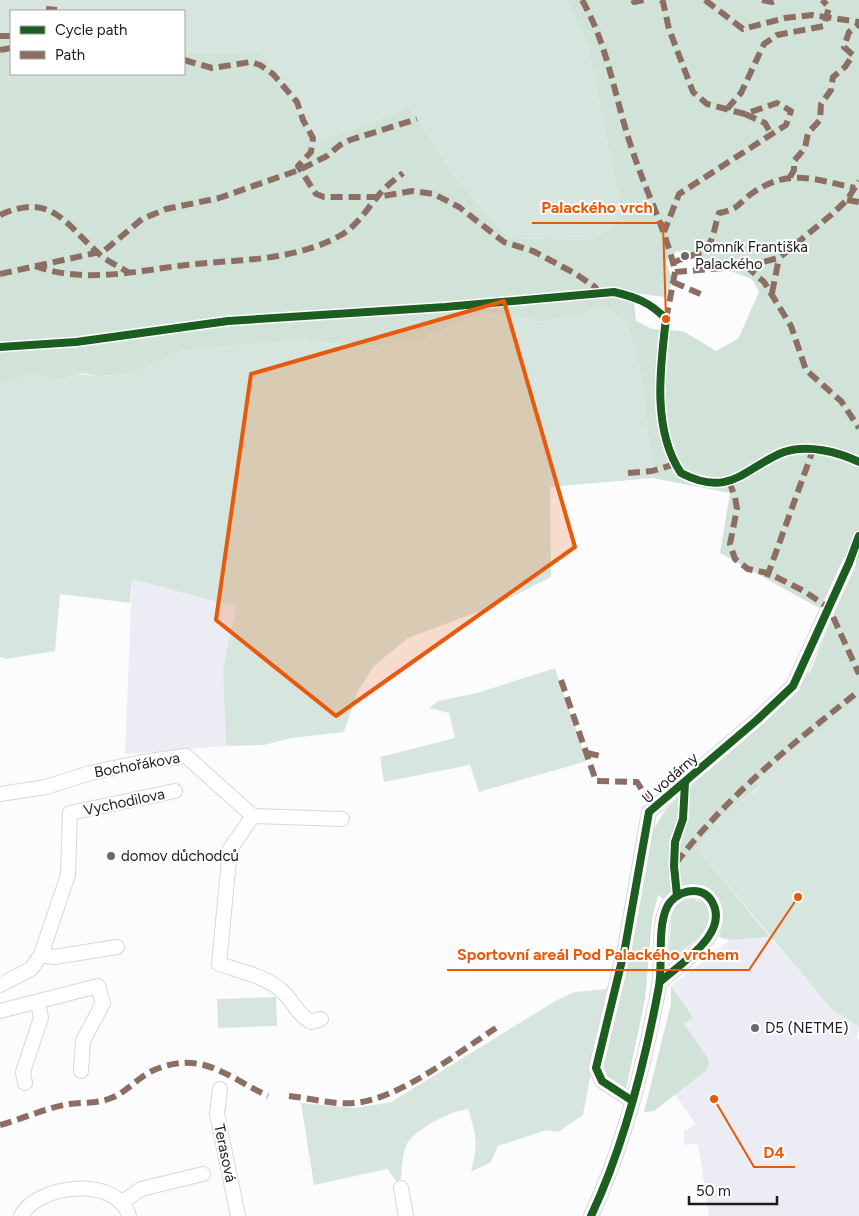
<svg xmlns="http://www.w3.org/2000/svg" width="859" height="1216" font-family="Figtree,sans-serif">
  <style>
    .built { fill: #ececf4 }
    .green { fill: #d6e6de }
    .forest { fill: #d1e3d9; fill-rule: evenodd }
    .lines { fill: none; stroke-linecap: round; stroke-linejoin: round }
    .minor-casing { stroke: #d7d7da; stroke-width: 16 }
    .minor { stroke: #fff; stroke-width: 14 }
    .quiet { stroke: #8d6e63; stroke-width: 6; stroke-dasharray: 12 6; stroke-linecap: butt }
    .cycleway-casing { stroke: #fff; stroke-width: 11 }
    .cycleway { stroke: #1b5e20; stroke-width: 8 }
    .marked { fill: #e8590c; fill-opacity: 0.2; stroke: #e8590c; stroke-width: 4; stroke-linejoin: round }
    .poi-dot { fill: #6a6a6d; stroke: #fff; stroke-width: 2 }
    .labels { text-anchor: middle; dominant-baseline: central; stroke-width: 4; stroke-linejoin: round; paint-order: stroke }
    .poi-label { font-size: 15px; fill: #1c1c1f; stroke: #fff; text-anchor: start }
    .street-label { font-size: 15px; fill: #1c1c1f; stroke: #fff }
    .leader { fill: none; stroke: #e8590c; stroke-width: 2 }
    .callout-dot { fill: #e8590c; stroke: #fff; stroke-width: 2 }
    .callout-label { font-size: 16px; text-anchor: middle; font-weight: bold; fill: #e8590c; stroke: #fff; stroke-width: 4; stroke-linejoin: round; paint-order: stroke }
  </style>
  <rect width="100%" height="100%" fill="#fcfcfe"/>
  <g class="built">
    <polygon points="132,579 236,607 223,669 226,746 125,754"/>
    <polygon points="770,937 831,1009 859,1027 857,1037 859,1040 859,1216 709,1216 698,1143 684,1145 684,1131 696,1124 675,1095 706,1071 709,1064 708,1058 684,1024 693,1016 671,986 730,940"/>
  </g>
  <g class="green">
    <polygon points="0,0 567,0 588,47 620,205 615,223 594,240 508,238 453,174 407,106 399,112 316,141 262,52 184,53 184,11 11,11 11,36 0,38"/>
    <polygon points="606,308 627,323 641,374 653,478 550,487 551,577 496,605 408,638 374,666 358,691 344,732 292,738 264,745 226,746 223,669 236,607 132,579 130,603 60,594 55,651 6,659 0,657 0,384 33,375 60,380 79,374 99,376 133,374 180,351 301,340 362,346 421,342 430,335 484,312 543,322"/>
    <polygon points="555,668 587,761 479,792 470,765 384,782 380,757 455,738 449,713 429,708 438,701 477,693"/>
    <polygon points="859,698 859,1027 831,1009 697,848 720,819 760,787 756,780"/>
    <path d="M607,989L583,1115L558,1132L547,1130L498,1146L491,1162L471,1172C478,1144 477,1137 468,1109C453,1110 415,1129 407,1144C402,1153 402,1168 401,1179L397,1182L387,1169L314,1185L301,1103L355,1108L391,1102L557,1000L575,992Z"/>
    <polygon points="276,997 277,1026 218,1028 217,999"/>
  </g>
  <g class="forest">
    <path d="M567,0H859V698L756,780L760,786L720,819L697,848L770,937L730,940L719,937C724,922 725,913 717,898L682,886L673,890L664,899L658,895L652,920L645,999L626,1090L599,1072L653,830L666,809L782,704L811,670L834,612L817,607L720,553L730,493L653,478L641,374L627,323L606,308L543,322L484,312L430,335L421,342L362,346L301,340L180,351L133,374L99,376L82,373L60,380L33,375L0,384V38L11,36V74H184V53L262,52L316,141L399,112L407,105L453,174L508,238L594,240L615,223L620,205L588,47ZM677,251L752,279L759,292L738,339L716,351L683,331L652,329L636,321L633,293L665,297L673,282L666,261Z"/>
    <polygon points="691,898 706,904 711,917 706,931 668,963 672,911 679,901"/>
    <polygon points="671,986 693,1017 684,1024 708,1058 709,1064 706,1071 654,1111 644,1112 671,1004"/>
  </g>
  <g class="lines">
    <defs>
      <g id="minor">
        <polyline points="0,794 46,787 90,773 142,762 186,756 253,816 342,819"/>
        <path d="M253,816L230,849L219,964C240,971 269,977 284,993C295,1004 296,1013 311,1022L321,1019"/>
        <polyline points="41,955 54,957 117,947"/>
        <polyline points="0,985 31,969 41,955 68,875 70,813 175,791"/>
        <polyline points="0,1011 98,986 103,1003 83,1041 81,1071"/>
        <polyline points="25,1083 23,1072 41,1018 38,1002"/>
        <polyline points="220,1089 217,1114 238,1216"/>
        <polyline points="631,1100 602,1081 596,1068 625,948 649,812 757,720 793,686 849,563"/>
        <polyline points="401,1188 406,1216"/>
        <polyline points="121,1203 141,1189 203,1174"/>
        <path d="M21,1216C37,1184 118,1175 129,1216"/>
        <path d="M591,1216C624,1146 645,1062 659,986C663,963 657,928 667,907C675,891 700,884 711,900C732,932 681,963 660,982"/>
      </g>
    </defs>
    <use href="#minor" class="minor-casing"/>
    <use href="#minor" class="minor"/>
    <g class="quiet">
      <path d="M582,0C609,47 615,101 633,152C645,189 663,224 673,263L675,272L666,320"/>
      <polyline points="633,0 634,2 644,0"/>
      <polyline points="661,0 663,2 669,29 693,92 707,104 745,114 777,103 791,111 786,125 679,194 664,232"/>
      <polyline points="705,0 743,29 785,18 812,15 859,22"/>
      <polyline points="762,0 772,2 777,0"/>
      <polyline points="46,9 57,10"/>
      <polyline points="0,36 11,36"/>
      <polyline points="0,50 11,48"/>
      <polyline points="184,60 212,68 251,62 260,65 273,74 297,102 303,120 313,138 311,152 298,166 316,194 324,197 377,197 412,191 434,194 459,207 504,242 533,251 576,274 595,287 599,293"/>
      <polyline points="727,109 741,93 764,44 777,35 824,26 829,7 822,0"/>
      <polyline points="745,114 765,123 771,134"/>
      <polyline points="790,177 794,170 794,161 805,148 808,133 820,120 821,104 831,90 833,77 845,67 853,55 844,47 849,32 859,24"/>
      <polyline points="847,200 859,202"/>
      <path d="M0,215C50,192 64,222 97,252C106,261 119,266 129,273"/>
      <path d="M673,263C682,258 690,257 699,253C714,248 714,226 719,213C741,209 737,203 754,192C789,168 817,180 855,188"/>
      <path d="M35,266C84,284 136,271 186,265C238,259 293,262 341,235C357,226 367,209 378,196C385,187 394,180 403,173"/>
      <polyline points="746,266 764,282 791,326 806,370 841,401 859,428"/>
      <polyline points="675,272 746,266 779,258 831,215 847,200 859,181"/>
      <polyline points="0,274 104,251 142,219 166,209 219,198 299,170 327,156 340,145 350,140 417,119"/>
      <polyline points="673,282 705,296"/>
      <polyline points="772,293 779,258"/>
      <polyline points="628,473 652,471 675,464"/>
      <polyline points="729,481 735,497 737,509 730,544 735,559 748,569 768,573 804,591 829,608 859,674"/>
      <polyline points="767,577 813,450"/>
      <polyline points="561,680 596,781 637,782 649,801"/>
      <polyline points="587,753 600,756"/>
      <path d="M676,863C727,796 793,743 859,691"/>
      <path d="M289,1096C309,1098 334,1105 354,1103C400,1099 457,1053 496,1028"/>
      <path d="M0,1125C22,1119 46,1108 69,1104C83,1102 97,1104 111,1098C126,1093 137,1078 152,1071C200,1049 226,1076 268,1096"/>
    </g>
    <defs>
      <g id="cycleway">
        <path d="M0,347L76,342L228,321L445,307L614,292C635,297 650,302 666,319C660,368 652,430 681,473C731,499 745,467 784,452C808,444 838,452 859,462"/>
        <polyline points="677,896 674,866 675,842 683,819 685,783"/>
        <polyline points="631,1100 602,1081 596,1068 625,948 649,812 757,720 793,686 849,563 859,536"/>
        <path d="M591,1216C624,1146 645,1062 659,986C663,963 657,928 667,907C675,891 700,884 711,900C732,932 681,963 660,982"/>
      </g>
    </defs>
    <use href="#cycleway" class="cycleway-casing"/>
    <use href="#cycleway" class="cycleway"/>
  </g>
  <path class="marked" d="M504,301L575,547L336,716L216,620L251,374Z"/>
  <g class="poi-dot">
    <circle cx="685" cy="256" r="5"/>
    <circle cx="111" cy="856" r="5"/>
    <circle cx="755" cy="1028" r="5"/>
  </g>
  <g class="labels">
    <g class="poi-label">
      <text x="695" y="247">Pomník Františka<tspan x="695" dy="17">Palackého</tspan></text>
      <text x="121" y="856">domov důchodců</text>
      <text x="765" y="1028">D5 (NETME)</text>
    </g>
    <g class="street-label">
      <text transform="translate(137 765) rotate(-10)">Bochořákova</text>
      <text transform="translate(670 778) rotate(-41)">U vodárny</text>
      <text transform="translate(124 802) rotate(-12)">Vychodilova</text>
      <text transform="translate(225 1153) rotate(78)">Terasová</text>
    </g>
  </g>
  <path class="leader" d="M666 319L663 223H532M798 897L749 970H447M714 1099L754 1167H795"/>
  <g class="callout-dot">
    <circle cx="666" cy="319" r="5"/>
    <circle cx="798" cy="897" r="5"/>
    <circle cx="714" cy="1099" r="5"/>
  </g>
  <g class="callout-label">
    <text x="597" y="213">Palackého vrch</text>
    <text x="598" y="960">Sportovní areál Pod Palackého vrchem</text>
    <text x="774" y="1158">D4</text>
  </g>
  <rect x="10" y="10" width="175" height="65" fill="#ffffff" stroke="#a4a4a5"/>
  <rect x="20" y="26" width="25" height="8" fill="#1b5e20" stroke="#a4a4a5"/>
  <text x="55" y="35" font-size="15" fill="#1c1c1f">Cycle path</text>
  <rect x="20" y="51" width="25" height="8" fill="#8d6e63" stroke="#a4a4a5"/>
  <text x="55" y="60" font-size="15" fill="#1c1c1f">Path</text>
  <path d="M689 1196v8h88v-8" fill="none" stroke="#1c1c1f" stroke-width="2.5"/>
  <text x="696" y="1196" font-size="15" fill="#1c1c1f" stroke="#ffffff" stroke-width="4" paint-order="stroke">50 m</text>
</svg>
